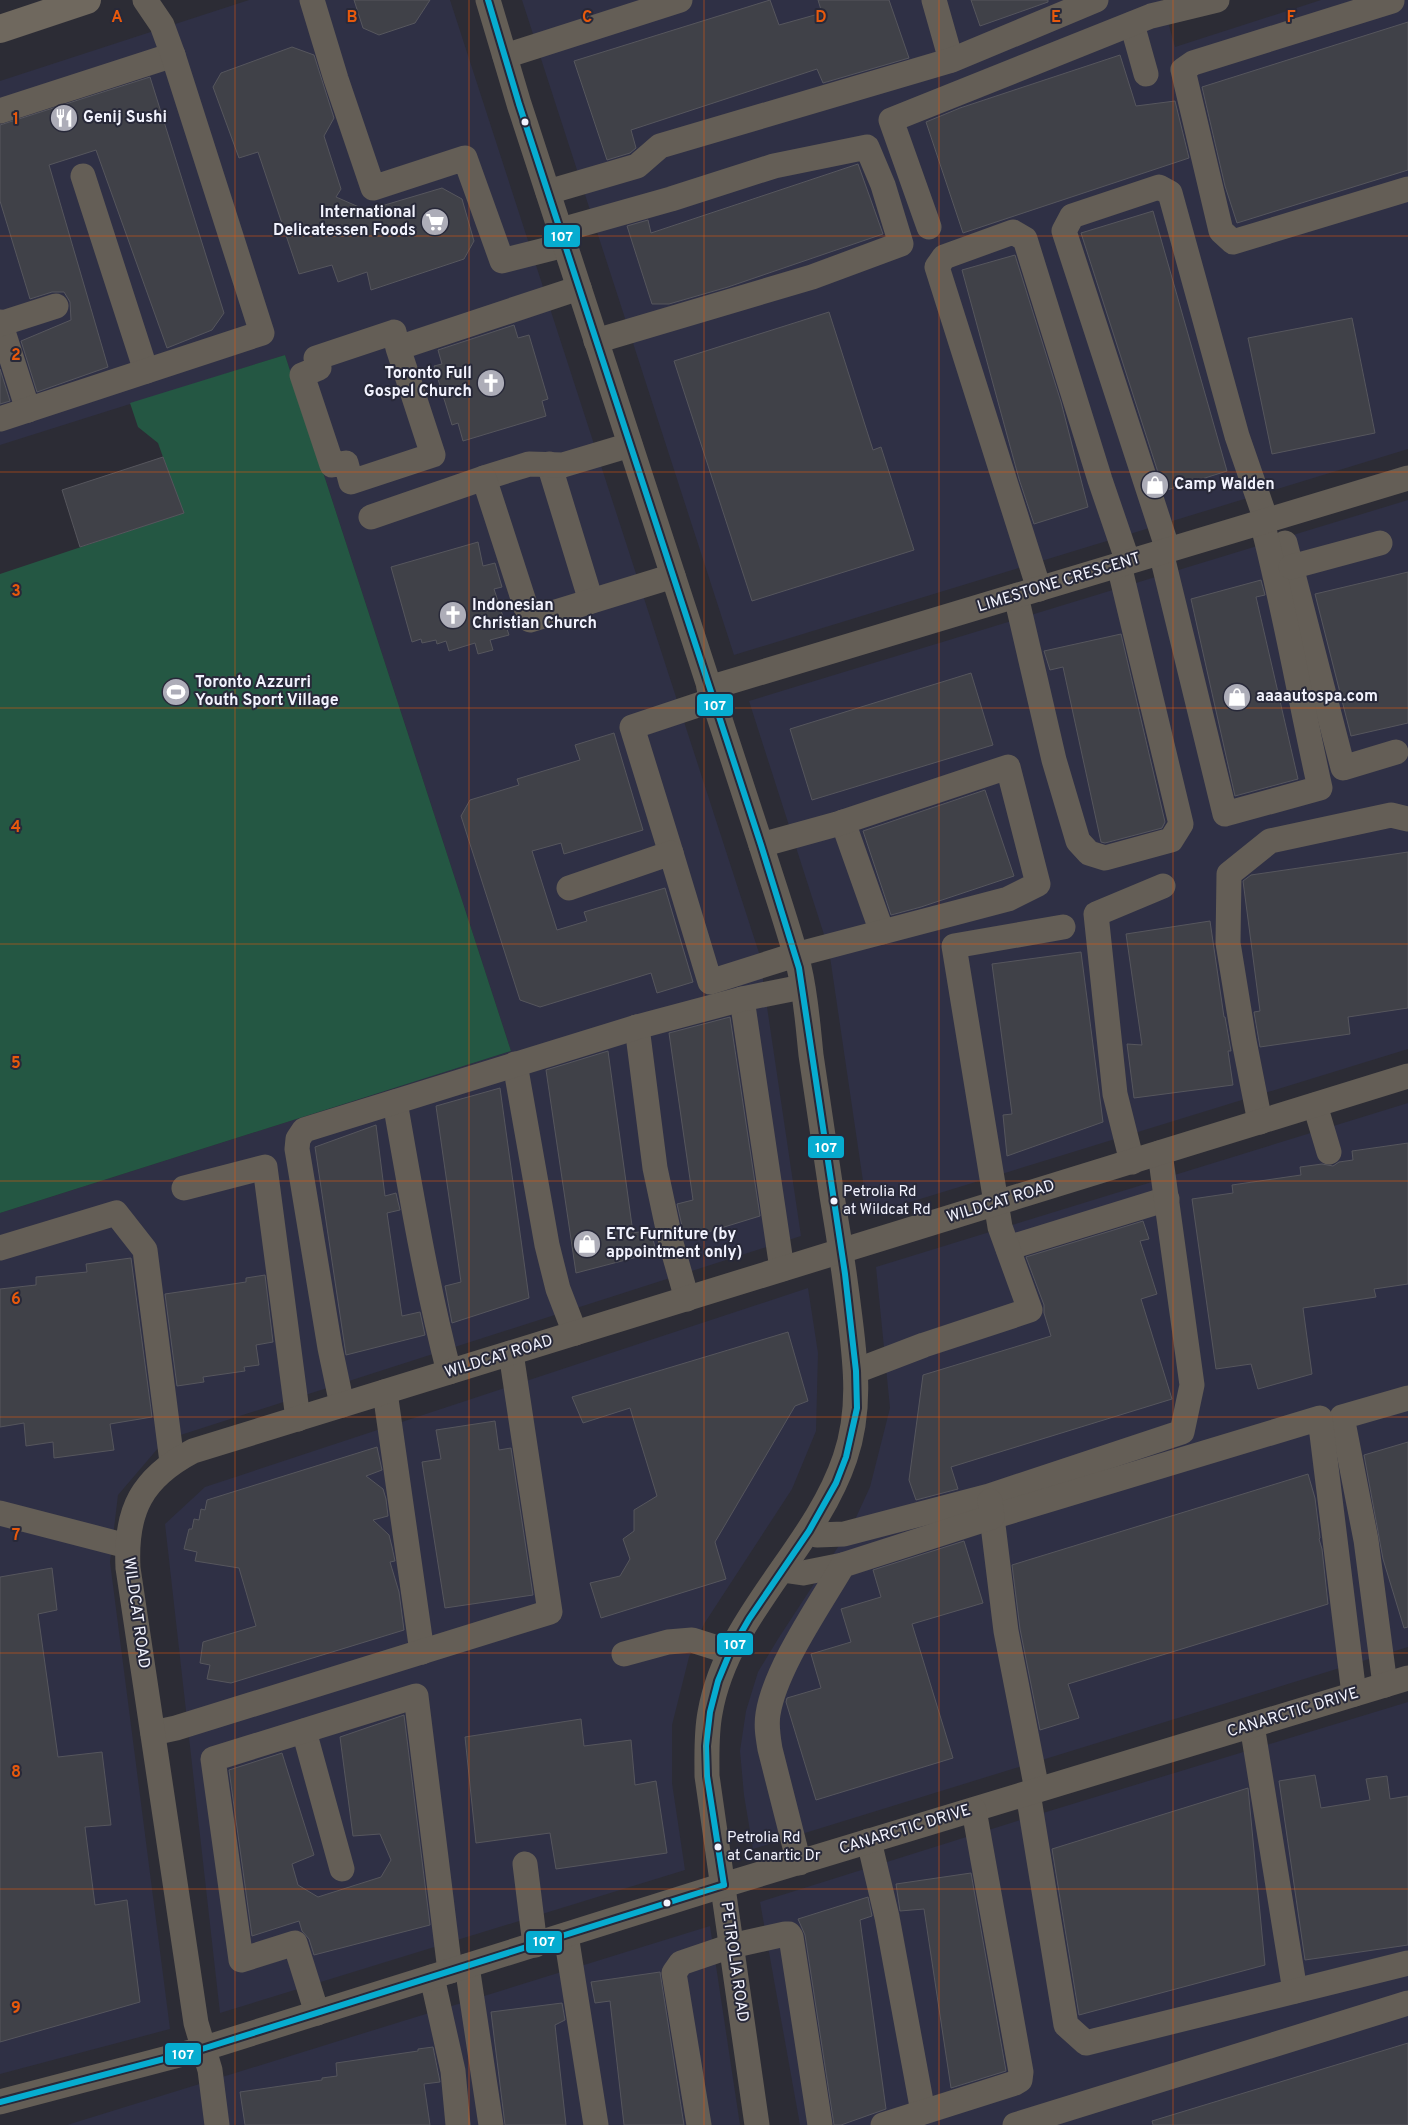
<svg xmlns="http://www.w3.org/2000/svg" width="1408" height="2125" font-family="Overpass,sans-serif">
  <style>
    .built { fill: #2f3045 }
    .green { fill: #245743 }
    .building { fill: #404148; stroke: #56565d }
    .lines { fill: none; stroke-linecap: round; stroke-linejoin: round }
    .minor { stroke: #645e56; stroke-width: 25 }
    .major { stroke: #6f685e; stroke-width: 28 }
    .bus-1-casing { stroke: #282939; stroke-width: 10 }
    .bus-1 { stroke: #06acd0; stroke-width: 6 }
    .grid { fill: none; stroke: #e8590c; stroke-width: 1; stroke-opacity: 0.55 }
    .bus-dot { fill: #f2f3fe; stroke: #282939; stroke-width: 2 }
    .labels { text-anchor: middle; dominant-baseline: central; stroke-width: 4; stroke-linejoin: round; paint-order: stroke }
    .bus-label { font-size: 15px; fill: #f2f3fe; stroke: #282939; text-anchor: start }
    .poi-label { font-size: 16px; font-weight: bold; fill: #f2f3fe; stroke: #282939; text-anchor: start }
    .street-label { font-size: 16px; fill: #f2f3fe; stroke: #282939 }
    .grid-label { font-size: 16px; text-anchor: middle; font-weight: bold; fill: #e8590c; stroke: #282939; stroke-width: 4; stroke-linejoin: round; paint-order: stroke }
    .line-badge { stroke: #282939; stroke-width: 2 }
    .badge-label { font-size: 14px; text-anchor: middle; font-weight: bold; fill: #fff }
  </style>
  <rect width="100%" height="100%" fill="#2c2c35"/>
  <g class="built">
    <polygon points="249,0 450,0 759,953 801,1236 165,1440 118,1495 110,1562 170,2029 0,2074 0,1213 511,1051 285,355 0,445 0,81"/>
    <polygon points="522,0 1162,0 1175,47 1321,0 1408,0 1408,449 734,655"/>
    <polygon points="1408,500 1408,1049 868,1215 829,950 749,701"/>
    <polygon points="1408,1103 1408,1647 753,1849 744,1795 740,1751 746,1711 758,1672 778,1639 853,1524 870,1487 890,1408 876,1267"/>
    <polygon points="808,1288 818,1353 816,1431 792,1489 704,1624 689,1657 672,1725 672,1783 685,1870 220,2013 165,1524 205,1487"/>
    <polygon points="1408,1702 1408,2125 800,2125 760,1902 1033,1816"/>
    <polygon points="710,1926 740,2125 67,2125"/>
  </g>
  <polygon class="green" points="285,355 511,1051 0,1213 0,574 183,513 158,443 138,427 130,403"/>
  <g class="building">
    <polygon points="354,0 430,0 415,23 379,35 363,28"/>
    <polygon points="770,0 779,25 822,13 818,0 889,0 909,58 823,83 817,69 631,130 636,148 630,153 607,160 574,61"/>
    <polygon points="971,0 1048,0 1048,2 980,26"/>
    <polygon points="1408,22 1408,170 1237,223 1225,186 1202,87"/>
    <polygon points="292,47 314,55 334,118 324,136 341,189 336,197 375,214 378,207 442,188 462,199 474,241 464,259 371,290 367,272 338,282 332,265 299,274 258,152 239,158 213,87 221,73"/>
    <polygon points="1120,55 1136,106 1175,101 1189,158 963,233 926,122 960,108"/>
    <polygon points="150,77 224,313 212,330 167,348 96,150 49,165 108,367 37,392 21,341 71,320 70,302 64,292 52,292 30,299 0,201 0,125"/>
    <polygon points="858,164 883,234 728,287 669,304 652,304 627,226 648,220 651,233"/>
    <polygon points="1153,211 1227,471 1164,491 1081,233"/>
    <polygon points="1015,255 1061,402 1088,507 1034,524 1019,479 962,270"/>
    <polygon points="829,312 873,450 881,447 914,550 752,601 674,361"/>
    <polygon points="1352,318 1375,433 1272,454 1248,338"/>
    <polygon points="514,325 518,338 529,335 548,399 542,401 546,416 463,441 458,423 452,425 434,366 442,364 438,350"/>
    <polygon points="0,369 10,401 0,404"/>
    <polygon points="163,457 184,513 80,547 62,490"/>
    <polygon points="478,542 483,566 495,563 502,587 494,589 509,635 490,640 493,650 478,654 475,643 449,651 446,641 437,644 436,640 422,643 421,639 412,642 391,567"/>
    <polygon points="1408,572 1408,723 1351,736 1315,594"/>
    <polygon points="1261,580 1265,595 1256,597 1298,779 1235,796 1191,599"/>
    <polygon points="1121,634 1165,822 1162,828 1105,843 1101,842 1063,667 1050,670 1044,651"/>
    <polygon points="971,673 993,745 812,800 790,729"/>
    <polygon points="614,733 643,830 564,854 561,843 532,851 557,930 587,921 584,912 665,888 693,982 657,993 651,973 540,1007 520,1000 461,816 470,800 519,785 517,779 580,760 575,745"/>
    <polygon points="985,790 1014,876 921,907 891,915 863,831"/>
    <polygon points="1408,852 1408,1008 1348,1017 1350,1034 1260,1047 1254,1012 1260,1011 1243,881 1251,875"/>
    <polygon points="1210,921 1224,1017 1225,1017 1231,1051 1228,1051 1233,1085 1134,1098 1127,1044 1142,1045 1126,934"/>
    <polygon points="1081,952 1103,1122 1007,1156 1003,1115 1012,1114 992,964"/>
    <polygon points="730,1017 760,1216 685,1239 677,1204 693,1200 669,1033"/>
    <polygon points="608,1051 633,1233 651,1230 656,1252 576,1273 546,1070"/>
    <polygon points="500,1088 529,1298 452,1323 445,1286 461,1282 436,1106"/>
    <polygon points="376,1125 385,1196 396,1193 400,1210 387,1213 402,1316 420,1312 425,1335 346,1355 315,1147"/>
    <polygon points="1408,1143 1408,1284 1374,1289 1376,1297 1303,1308 1312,1374 1258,1389 1251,1364 1216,1369 1192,1199 1233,1193 1232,1185 1301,1175 1300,1167 1322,1164 1333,1166 1339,1162 1353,1160 1352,1151"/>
    <polygon points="1143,1221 1149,1239 1140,1241 1157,1294 1141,1299 1172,1399 951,1467 958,1489 916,1500 909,1480 923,1375 1051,1336 1044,1313 1044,1305 1026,1257"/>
    <polygon points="131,1258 152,1417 110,1424 114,1450 54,1458 53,1442 26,1446 24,1423 0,1427 0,1289 36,1285 36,1277 87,1272 86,1264"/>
    <polygon points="265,1275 273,1342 256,1345 259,1365 244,1367 245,1371 203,1377 204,1382 177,1386 165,1294 246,1282 246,1278"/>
    <polygon points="788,1332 808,1401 795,1406 715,1542 726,1579 601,1618 590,1583 620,1576 630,1559 623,1539 634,1531 634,1510 657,1496 630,1408 583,1423 572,1397"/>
    <polygon points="495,1421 499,1450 511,1448 533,1595 445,1608 422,1462 441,1459 436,1430"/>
    <polygon points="1408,1442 1408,1627 1404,1628 1383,1559 1364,1455"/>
    <polygon points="377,1447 382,1470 366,1476 383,1489 386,1499 388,1516 373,1520 389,1535 392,1547 395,1561 390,1562 399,1592 404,1630 231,1683 207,1679 210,1665 200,1663 203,1642 256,1626 239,1568 195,1561 197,1552 184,1549 189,1529 192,1529 194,1519 199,1520 201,1509 205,1510 207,1500"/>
    <polygon points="1308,1474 1315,1498 1320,1538 1319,1539 1322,1549 1328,1604 1068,1684 1079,1718 1040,1730 1020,1629 1012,1565"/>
    <polygon points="964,1541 983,1603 912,1624 953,1758 816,1800 786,1702 787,1698 821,1688 811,1654 851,1642 841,1609 881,1597 873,1570"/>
    <polygon points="52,1568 57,1610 38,1614 58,1757 102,1752 111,1825 85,1827 95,1905 127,1900 140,2002 0,2042 0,1577"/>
    <polygon points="404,1715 430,1925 314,1955 309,1939 302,1931 299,1921 252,1936 229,1770 282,1753 314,1855 292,1864 298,1885 318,1897 381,1877 391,1860 380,1834 353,1836 340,1737"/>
    <polygon points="581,1719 584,1746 631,1740 635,1785 656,1781 667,1853 556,1869 550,1833 476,1843 465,1737"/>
    <polygon points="1315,1775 1321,1808 1370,1800 1366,1779 1387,1776 1390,1799 1408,1796 1408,1945 1305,1960 1279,1781"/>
    <polygon points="1248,1788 1265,1965 1079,2015 1052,1849"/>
    <polygon points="971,1873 1006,2071 951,2088 924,1909 900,1911 896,1884"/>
    <polygon points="868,1897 872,1916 860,1920 886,2109 841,2125 834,2125 805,1935 798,1919"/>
    <polygon points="660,1972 684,2125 624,2125 610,2001 595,2003 591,1982"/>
    <polygon points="562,2003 565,2020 555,2025 566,2125 505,2125 491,2012"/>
    <polygon points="1408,2043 1408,2125 1153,2125 1152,2121"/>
    <polygon points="433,2047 440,2082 424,2084 430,2125 245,2125 240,2092 322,2080 322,2078 337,2076 336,2063 418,2051 418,2049"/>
  </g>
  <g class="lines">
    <g class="minor">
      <polyline points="312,0 336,79 373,188 465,158 502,261 565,245"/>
      <path d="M488,0L519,104L761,845C774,886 788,926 799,967C806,996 808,1026 811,1055C818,1102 825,1149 832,1196C839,1237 845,1277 850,1318C856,1366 861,1411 845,1458C814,1550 727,1615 710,1713C706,1734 707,1755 707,1776L757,2125"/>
      <polyline points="934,0 951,60"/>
      <polyline points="1392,1 1193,63 1183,70 1221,231 1233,242 1408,189"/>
      <polyline points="1132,24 1146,74"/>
      <polyline points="505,56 680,0"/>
      <polyline points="0,111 173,55"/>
      <polyline points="83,176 146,371"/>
      <polyline points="548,192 637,166 660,146 952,60 1096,0"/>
      <polyline points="929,227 891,120 1151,16 1217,0"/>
      <polyline points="561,230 671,199 774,166 867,147 883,185 901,244 812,277 596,341"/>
      <polyline points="0,322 28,410"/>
      <polyline points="0,324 56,306"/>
      <polyline points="398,348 394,332 316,358 319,368 302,375 332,465 346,463 351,482 433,455 398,348 579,288"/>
      <polyline points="0,419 262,333 173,55 162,25 145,0"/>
      <polyline points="549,464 591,601"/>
      <polyline points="484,478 529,464 563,465 630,445"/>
      <polyline points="371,517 484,478 530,620 673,576"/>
      <polyline points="1285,543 1343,768 1396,752"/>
      <polyline points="1168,550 1064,231 1072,216 1159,187 1170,193 1237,436 1266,520"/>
      <path d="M1161,552L1225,814L1320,788C1300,699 1285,610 1262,522"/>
      <polyline points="1291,567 1380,543"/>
      <polyline points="1039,589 937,267 944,257 1013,232 1025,239 1100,480 1128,562"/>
      <polyline points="1016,596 1054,760 1078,841 1089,853 1105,858 1171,840 1181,824 1119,565"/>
      <polyline points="709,688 1408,478"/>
      <polyline points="843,822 882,932"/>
      <polyline points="671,853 632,727 713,700"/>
      <polyline points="569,888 671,853 710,982 795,955 1008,899 1038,884 1008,767 837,824 761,845"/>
      <polyline points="742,999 782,1269"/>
      <polyline points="637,1027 655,1168 671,1243 687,1299"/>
      <polyline points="515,1064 547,1245 558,1289 575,1333"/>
      <path d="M395,1102C411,1193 426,1283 449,1372"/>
      <polyline points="1315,1105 1329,1152"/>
      <polyline points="1260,1122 1244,1041 1228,943 1229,874 1270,841 1391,815 1408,819"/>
      <polyline points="1132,1162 1115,1094 1096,914 1163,886"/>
      <polyline points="184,1188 265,1167 298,1419"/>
      <polyline points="0,1248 116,1213 145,1250 172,1462"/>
      <polyline points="1008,1248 1167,1199"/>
      <polyline points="856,1371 924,1345 1030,1310 1000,1227 954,946 1063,927"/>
      <polyline points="385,1392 422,1652"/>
      <polyline points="342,1405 330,1348 297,1149 298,1139 304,1130 637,1027 742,999 802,987"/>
      <polyline points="0,1513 127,1546"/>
      <polyline points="809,1531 817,1535 844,1534 989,1496 1182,1432 1192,1385 1160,1153"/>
      <polyline points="782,1570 803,1573 843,1565"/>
      <polyline points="624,1654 668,1642 692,1640 730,1652"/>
      <polyline points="1385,1685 1366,1540 1342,1417 1408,1398"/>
      <polyline points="1252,1725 1295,1991"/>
      <polyline points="304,1731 342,1869"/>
      <polyline points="153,1733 176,1728 550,1612 511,1353"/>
      <polyline points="1037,1790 1006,1631 992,1517 1320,1418 1354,1694"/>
      <polyline points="1028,1793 1066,2025 1086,2043 1408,1963"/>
      <polyline points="869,1841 887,1917 923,2112"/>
      <path d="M799,1863L770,1749C768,1737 766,1726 768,1714C775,1669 819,1606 843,1565L992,1517L990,1501"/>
      <polyline points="525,1864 535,1945"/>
      <polyline points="566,1935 596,2125"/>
      <polyline points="467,1966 491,2125"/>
      <polyline points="432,1977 453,2071 458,2125"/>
      <polyline points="317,2013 295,1943 241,1960 213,1759 416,1696 450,1971"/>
      <polyline points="0,2102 202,2049 724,1885 1408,1678"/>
      <path d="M217,2125L210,2070L196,2023L128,1568C125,1510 142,1478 193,1451L1408,1076"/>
      <polyline points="699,2125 674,1973 681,1963 731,1946 785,1934 789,1934 791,1937 820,2125"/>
      <polyline points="883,2125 1015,2083 1020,2080 1021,2072 974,1810"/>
      <polyline points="1015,2125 1408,2003"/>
    </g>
    <polyline class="major" points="0,29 87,0"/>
    <defs>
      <g id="bus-1">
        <polyline points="488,0 519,104 761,845 799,968 845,1274 856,1371 857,1408 846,1457 836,1483 809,1531 749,1619 730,1652 718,1681 710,1712 706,1746 707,1776 724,1885"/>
        <polyline points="0,2102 202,2049 724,1885"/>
      </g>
    </defs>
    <use href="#bus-1" class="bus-1-casing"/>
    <use href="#bus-1" class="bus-1"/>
  </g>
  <path class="grid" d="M235,0V2125M469,0V2125M704,0V2125M939,0V2125M1173,0V2125M0,236H1408M0,472H1408M0,708H1408M0,944H1408M0,1181H1408M0,1417H1408M0,1653H1408M0,1889H1408"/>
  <defs>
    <symbol id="restaurant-disc" viewBox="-11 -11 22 22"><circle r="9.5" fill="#adadb8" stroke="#282939"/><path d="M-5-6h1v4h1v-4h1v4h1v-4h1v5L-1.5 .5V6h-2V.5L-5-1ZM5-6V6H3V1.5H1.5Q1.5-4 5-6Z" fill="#fff"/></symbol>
    <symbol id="supermarket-disc" viewBox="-11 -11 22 22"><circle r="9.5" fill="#adadb8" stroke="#282939"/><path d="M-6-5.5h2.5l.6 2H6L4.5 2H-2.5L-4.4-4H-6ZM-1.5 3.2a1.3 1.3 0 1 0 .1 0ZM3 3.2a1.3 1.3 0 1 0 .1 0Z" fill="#fff"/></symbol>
    <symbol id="church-disc" viewBox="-11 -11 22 22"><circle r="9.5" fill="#adadb8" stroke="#282939"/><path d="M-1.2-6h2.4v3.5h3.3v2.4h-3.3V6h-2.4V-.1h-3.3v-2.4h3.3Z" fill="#fff"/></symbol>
    <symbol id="shop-disc" viewBox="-11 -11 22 22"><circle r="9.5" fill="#adadb8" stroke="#282939"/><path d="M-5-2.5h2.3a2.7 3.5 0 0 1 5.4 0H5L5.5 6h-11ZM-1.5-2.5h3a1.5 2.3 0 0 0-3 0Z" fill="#fff"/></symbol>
    <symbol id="stadium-disc" viewBox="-11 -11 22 22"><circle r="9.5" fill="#adadb8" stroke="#282939"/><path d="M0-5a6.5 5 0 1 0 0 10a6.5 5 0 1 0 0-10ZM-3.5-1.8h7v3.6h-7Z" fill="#fff"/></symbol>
  </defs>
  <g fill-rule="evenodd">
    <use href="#restaurant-disc" x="48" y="102" width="32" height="32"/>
    <use href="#supermarket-disc" x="419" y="206" width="32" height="32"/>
    <use href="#church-disc" x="475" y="367" width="32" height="32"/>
    <use href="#shop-disc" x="1139" y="469" width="32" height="32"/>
    <use href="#church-disc" x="437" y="599" width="32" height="32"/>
    <use href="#stadium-disc" x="160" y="676" width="32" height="32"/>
    <use href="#shop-disc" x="1221" y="681" width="32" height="32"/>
    <use href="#shop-disc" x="571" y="1228" width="32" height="32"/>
  </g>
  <g class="bus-dot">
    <circle cx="525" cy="122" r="4.5"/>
    <circle cx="834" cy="1201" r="4.5"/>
    <circle cx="718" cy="1847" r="4.5"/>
    <circle cx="667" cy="1903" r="4.5"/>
  </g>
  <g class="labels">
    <g class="bus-label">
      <text x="843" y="1192">Petrolia Rd<tspan x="843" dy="18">at Wildcat Rd</tspan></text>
      <text x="727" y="1838">Petrolia Rd<tspan x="727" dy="18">at Canartic Dr</tspan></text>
    </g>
    <g class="poi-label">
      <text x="83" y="118">Genij Sushi</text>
      <text x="416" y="213" text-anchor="end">International<tspan x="416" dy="18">Delicatessen Foods</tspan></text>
      <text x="472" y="374" text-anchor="end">Toronto Full<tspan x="472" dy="18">Gospel Church</tspan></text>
      <text x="1174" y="485">Camp Walden</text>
      <text x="472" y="606">Indonesian<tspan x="472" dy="18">Christian Church</tspan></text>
      <text x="195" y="683">Toronto Azzurri<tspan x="195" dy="18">Youth Sport Village</tspan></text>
      <text x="1256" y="697">aaaautospa.com</text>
      <text x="606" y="1235">ETC Furniture (by<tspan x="606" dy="18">appointment only)</tspan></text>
    </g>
    <g class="street-label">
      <text transform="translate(1059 583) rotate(-17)">LIMESTONE CRESCENT</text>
      <text transform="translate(1001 1202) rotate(-17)">WILDCAT ROAD</text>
      <text transform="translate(499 1357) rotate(-17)">WILDCAT ROAD</text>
      <text transform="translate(136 1613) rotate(82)">WILDCAT ROAD</text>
      <text transform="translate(1293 1713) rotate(-17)">CANARCTIC DRIVE</text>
      <text transform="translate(905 1830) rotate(-17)">CANARCTIC DRIVE</text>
      <text transform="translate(734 1962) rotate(82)">PETROLIA ROAD</text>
    </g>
  </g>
  <g class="grid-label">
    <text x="117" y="22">A</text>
    <text x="352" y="22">B</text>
    <text x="587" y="22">C</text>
    <text x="821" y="22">D</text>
    <text x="1056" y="22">E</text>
    <text x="1291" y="22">F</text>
    <text x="16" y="124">1</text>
    <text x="16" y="360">2</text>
    <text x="16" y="596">3</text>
    <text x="16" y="832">4</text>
    <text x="16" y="1068">5</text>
    <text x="16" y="1304">6</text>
    <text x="16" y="1540">7</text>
    <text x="16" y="1777">8</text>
    <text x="16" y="2013">9</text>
  </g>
  <g class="line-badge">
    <rect x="543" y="224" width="38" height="24" rx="5" fill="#06acd0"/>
    <rect x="696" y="693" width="38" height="24" rx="5" fill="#06acd0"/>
    <rect x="807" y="1135" width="38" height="24" rx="5" fill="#06acd0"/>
    <rect x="716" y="1632" width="38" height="24" rx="5" fill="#06acd0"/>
    <rect x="525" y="1930" width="38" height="24" rx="5" fill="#06acd0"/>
    <rect x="164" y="2042" width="38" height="24" rx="5" fill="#06acd0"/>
  </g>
  <g class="badge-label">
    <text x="562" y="241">107</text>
    <text x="715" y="710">107</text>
    <text x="826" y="1152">107</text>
    <text x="735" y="1649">107</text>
    <text x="544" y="1946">107</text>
    <text x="183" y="2059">107</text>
  </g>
</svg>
